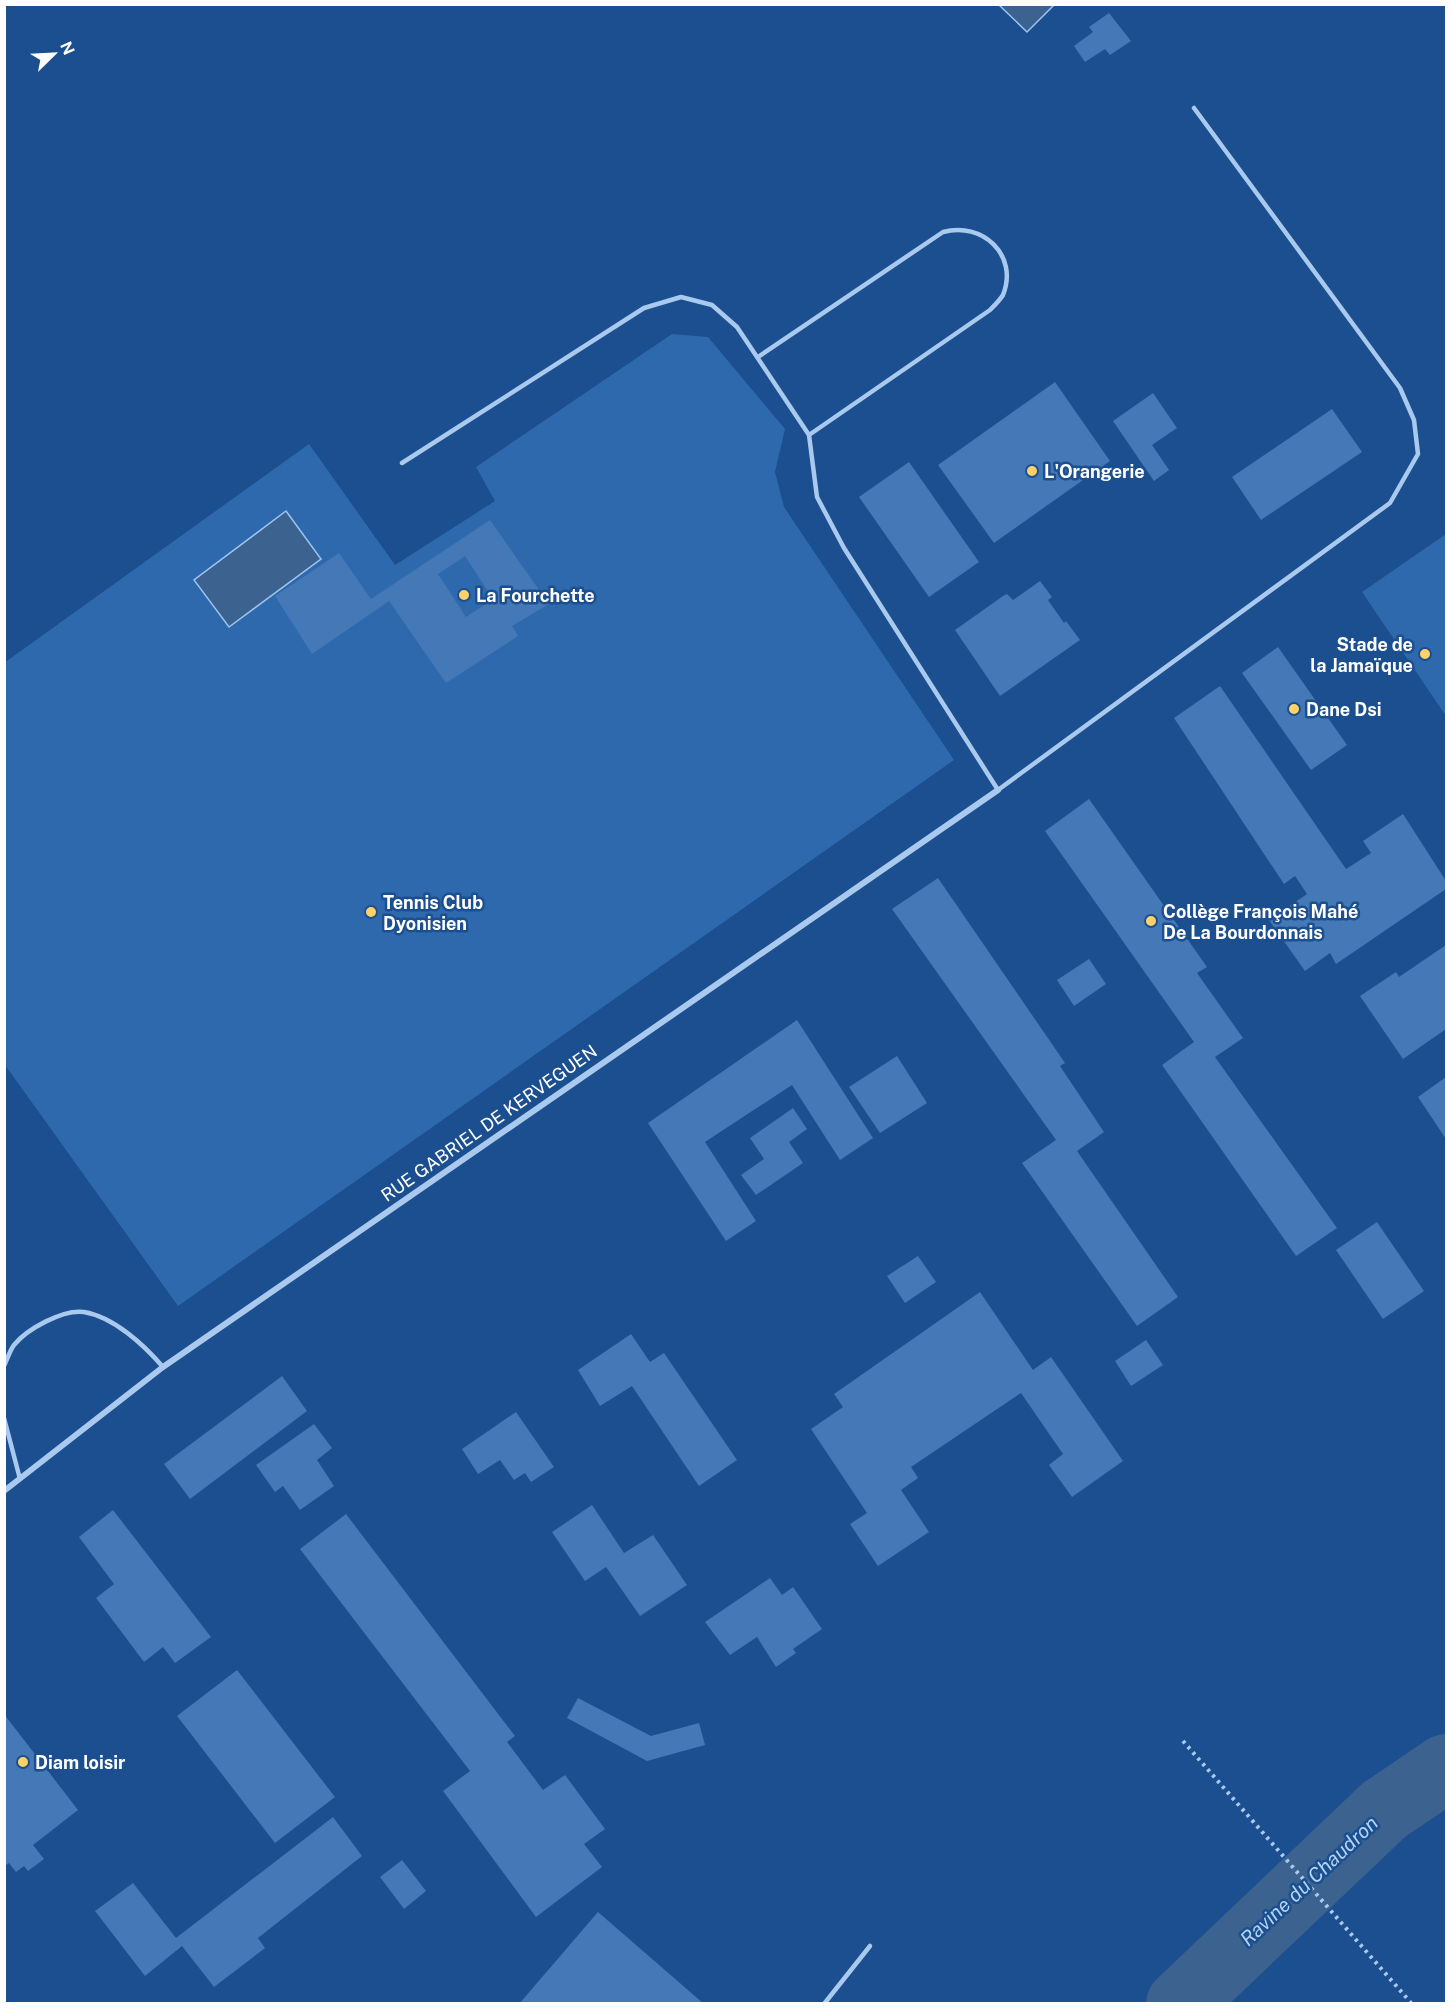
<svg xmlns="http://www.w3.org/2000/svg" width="1451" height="2008" font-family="'Public Sans',sans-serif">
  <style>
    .green { fill: #2e69ad }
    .water { fill: #3c6290; stroke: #9cc4f0; stroke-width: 1.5 }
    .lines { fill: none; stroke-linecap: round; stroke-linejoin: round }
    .river { stroke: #3c6290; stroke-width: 68 }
    .building { fill: #4478b7; fill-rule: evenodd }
    .path { stroke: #a9c9ee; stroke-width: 4; stroke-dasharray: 3 4.5; stroke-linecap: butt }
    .lane { stroke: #a9c9ee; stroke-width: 4.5 }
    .street { stroke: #a9c9ee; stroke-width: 6 }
    .poi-dot { fill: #ffd166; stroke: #1b4f8f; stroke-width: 2 }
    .labels { text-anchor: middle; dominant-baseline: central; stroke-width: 5; stroke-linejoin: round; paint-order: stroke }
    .poi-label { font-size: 18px; font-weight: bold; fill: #fff; stroke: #1b4f8f; text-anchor: start }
    .street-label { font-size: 18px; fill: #fff; stroke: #1b4f8f }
    .water-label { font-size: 20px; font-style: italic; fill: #b5d3f5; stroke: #1b4f8f }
  </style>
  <rect width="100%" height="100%" fill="#1b4f8f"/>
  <g class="green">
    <polygon points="672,334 708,337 785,429 775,472 784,507 954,760 178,1306 5,1065 4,663 309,444 395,565 495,501 476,467"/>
    <polygon points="1446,534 1446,716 1362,592"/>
  </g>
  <g class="water">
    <polygon points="999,5 1054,5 1027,32"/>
    <polygon points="286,511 321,559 229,627 194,580"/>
  </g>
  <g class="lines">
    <polyline class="river" points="1180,2004 1384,1810 1446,1768"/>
  </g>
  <g class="building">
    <polygon points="1109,13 1131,41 1110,55 1105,49 1085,62 1074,46 1093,32 1089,27"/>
    <polygon points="1055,382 1110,461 994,543 938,465"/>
    <polygon points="1153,393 1177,428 1152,445 1169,470 1154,481 1113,421"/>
    <polygon points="1332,409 1362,452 1261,520 1232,477"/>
    <polygon points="909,462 979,562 929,597 859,497"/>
    <path d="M490,520L549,604L512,626L518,636L446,683L389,601L312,654L275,596L339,553L371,599ZM465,556L493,599L466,617L438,574Z"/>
    <polygon points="1040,581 1052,597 1048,600 1064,623 1066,621 1080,640 1000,696 955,630 1003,596 1007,594 1013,600"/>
    <polygon points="1278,647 1347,745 1311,770 1242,673"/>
    <polygon points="1220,686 1346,869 1371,853 1363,841 1403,814 1446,881 1446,889 1336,964 1330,953 1305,971 1269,920 1307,894 1295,876 1284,884 1174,718"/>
    <polygon points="1089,799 1207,967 1197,973 1243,1038 1215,1057 1337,1228 1296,1256 1162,1065 1194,1042 1045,831"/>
    <polygon points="938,878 1065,1063 1060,1066 1104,1132 1077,1151 1178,1297 1137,1326 1022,1163 1056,1140 892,909"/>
    <polygon points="1446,945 1446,1029 1403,1059 1360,996 1396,972 1399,977"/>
    <polygon points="1089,959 1106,984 1074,1006 1057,980"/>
    <polygon points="797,1020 873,1138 840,1160 792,1085 705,1142 756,1221 726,1241 648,1123"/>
    <polygon points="897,1056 927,1103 880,1133 849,1087"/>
    <polygon points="1446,1077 1446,1139 1418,1097"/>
    <polygon points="793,1108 807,1129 789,1142 803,1163 756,1195 741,1175 764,1159 750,1138"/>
    <polygon points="1377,1222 1424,1291 1383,1319 1336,1250"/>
    <polygon points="918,1256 936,1282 905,1303 887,1276"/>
    <polygon points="980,1292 1033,1370 1051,1357 1123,1461 1072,1497 1049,1465 1063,1454 1021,1393 911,1467 918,1478 901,1490 929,1532 878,1566 850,1524 867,1513 811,1429 843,1407 834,1394"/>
    <polygon points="631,1334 650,1362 664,1353 737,1460 699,1486 632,1386 600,1406 578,1370"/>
    <polygon points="1146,1340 1163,1365 1131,1386 1115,1361"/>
    <polygon points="282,1376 307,1411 190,1499 164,1464"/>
    <polygon points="516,1412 554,1467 531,1482 525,1473 514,1480 500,1460 478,1474 462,1449"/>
    <polygon points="314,1424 332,1448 317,1460 334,1486 300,1510 283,1486 275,1492 256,1465"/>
    <polygon points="592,1505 624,1553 653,1535 687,1585 640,1616 606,1567 585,1581 552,1532"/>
    <polygon points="113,1510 211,1637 175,1663 163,1647 144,1662 96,1598 114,1584 79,1537"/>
    <polygon points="346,1514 515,1736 507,1742 543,1790 565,1775 605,1829 584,1844 602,1867 536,1917 443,1791 470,1771 300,1549"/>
    <polygon points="770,1578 782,1595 793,1587 822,1629 793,1649 796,1653 776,1667 757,1637 730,1655 705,1622"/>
    <polygon points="237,1670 335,1797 275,1843 177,1716"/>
    <polygon points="578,1698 651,1736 699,1723 705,1745 647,1761 567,1718"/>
    <polygon points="4,1714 78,1810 33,1845 44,1859 28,1871 24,1866 16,1872 9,1863 4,1867"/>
    <polygon points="333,1817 362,1856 258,1938 265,1948 214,1987 182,1946 145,1976 95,1911 133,1883 176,1938"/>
    <polygon points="402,1860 426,1891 404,1909 380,1877"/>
    <polygon points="598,1912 704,2004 519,2004"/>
  </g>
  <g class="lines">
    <g class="path">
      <polyline points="1183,1741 1412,2004"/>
      <polyline points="1446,2004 1446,2003"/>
    </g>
    <g class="lane">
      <path d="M758,357L943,232C982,221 1019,255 1003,295C1000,300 994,306 990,310L809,435"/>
      <polyline points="402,463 644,308 681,297 712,305 737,327 809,435 817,497 844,548 998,790 1390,503 1418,454 1414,420 1400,388 1194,108"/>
      <path d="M4,1366C7,1360 10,1350 14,1345C27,1329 63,1309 84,1312C114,1317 144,1345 163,1367"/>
      <polyline points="4,1418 20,1479"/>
      <polyline points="824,2004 870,1946"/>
    </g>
    <polyline class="street" points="4,1491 163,1367 998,790"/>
  </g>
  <g class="poi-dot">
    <circle cx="1032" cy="471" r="6"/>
    <circle cx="464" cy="595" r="6"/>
    <circle cx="1425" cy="654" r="6"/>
    <circle cx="1294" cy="709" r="6"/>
    <circle cx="371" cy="912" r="6"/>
    <circle cx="1151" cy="921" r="6"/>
    <circle cx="23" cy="1762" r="6"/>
  </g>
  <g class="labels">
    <g class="poi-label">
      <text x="1044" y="471">L'Orangerie</text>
      <text x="476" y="595">La Fourchette</text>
      <text x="1413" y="644" text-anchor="end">Stade de<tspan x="1413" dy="21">la Jamaïque</tspan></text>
      <text x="1306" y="709">Dane Dsi</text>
      <text x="383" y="902">Tennis Club<tspan x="383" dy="21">Dyonisien</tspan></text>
      <text x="1163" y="911">Collège François Mahé<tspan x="1163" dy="21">De La Bourdonnais</tspan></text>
      <text x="35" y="1762">Diam loisir</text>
    </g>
    <g class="street-label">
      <text transform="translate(489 1123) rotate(-35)">RUE GABRIEL DE KERVEGUEN</text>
    </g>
    <g class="water-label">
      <text transform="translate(1309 1881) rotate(-43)">Ravine du Chaudron</text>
    </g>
  </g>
  <rect width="1451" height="2008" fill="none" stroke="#ffffff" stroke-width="12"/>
  <g transform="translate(54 54) rotate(66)" stroke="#1b4f8f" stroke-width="4.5" paint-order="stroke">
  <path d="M0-4.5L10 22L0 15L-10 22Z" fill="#ffffff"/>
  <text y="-9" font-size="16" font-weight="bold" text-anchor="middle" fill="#ffffff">N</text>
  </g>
</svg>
